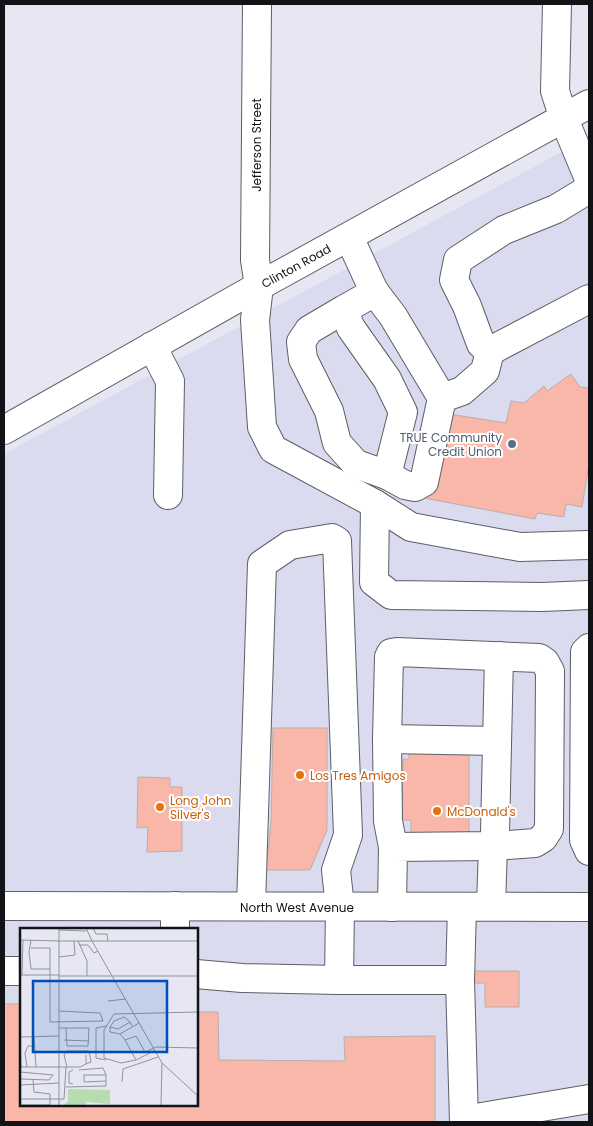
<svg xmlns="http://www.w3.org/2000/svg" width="593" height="1126" font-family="Poppins,sans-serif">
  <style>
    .built { fill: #dadbee; fill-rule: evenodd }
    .building { fill: #f8b7a9; stroke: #bbadaa }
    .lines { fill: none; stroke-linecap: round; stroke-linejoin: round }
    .minor-casing { stroke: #5d5e68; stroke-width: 30 }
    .major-casing { stroke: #5d5e68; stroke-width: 30 }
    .minor { stroke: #fff; stroke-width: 28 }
    .major { stroke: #fff; stroke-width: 28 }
    .service-dot { fill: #5c6f8a; stroke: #fff; stroke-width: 2 }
    .food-dot { fill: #e8710a; stroke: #fff; stroke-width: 2 }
    .labels { text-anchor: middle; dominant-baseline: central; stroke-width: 4; stroke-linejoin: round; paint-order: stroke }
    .street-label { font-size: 12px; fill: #121317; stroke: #fff }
    .service-label { font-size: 12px; fill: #4e5e75; stroke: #fff; text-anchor: end }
    .food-label { font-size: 12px; fill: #c56008; stroke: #fff; text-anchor: start }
    .inset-road { fill: none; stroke: #91929b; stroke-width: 1 }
    .view { fill: #004eb8; fill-opacity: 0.15; stroke: #004eb8; stroke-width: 2.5 }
    .inset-edge { fill: none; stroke: #121317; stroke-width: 2.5 }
  </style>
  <rect width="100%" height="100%" fill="#e6e7f3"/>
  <path class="built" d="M589,137V1122H4V454ZM21,930H196V1105H21Z"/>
  <g class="building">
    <polygon points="571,374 580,387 589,388 589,464 582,507 566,504 564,517 537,513 535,519 424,498 439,420 449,414 506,423 511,401 524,403 544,386 547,391"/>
    <polygon points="273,728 327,728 327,830 310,870 266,870 271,823"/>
    <polygon points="409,753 469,754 469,835 411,835 411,820 402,820 403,759 409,759"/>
    <polygon points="138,777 170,778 170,787 182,787 182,851 147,852 148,827 137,828"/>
    <polygon points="471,971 519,971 519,1007 485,1007 485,983 471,983"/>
    <polygon points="4,1004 21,1004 21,1105 196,1105 196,1012 218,1012 219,1060 345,1061 344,1037 435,1036 435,1122 4,1122"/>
  </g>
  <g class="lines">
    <defs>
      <g id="minor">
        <polyline points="257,4 255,260 259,286 255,320 262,427 273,449 375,504 411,527 520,547 589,545"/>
        <polyline points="557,4 555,91 564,119 589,179"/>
        <polyline points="589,189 556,209 504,230 458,260 454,280 467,306 481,344 490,351 589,299"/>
        <polyline points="349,237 374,291 393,316 442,398 462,391 485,371 490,351"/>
        <polyline points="343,310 309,330 301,342 303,359 329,411 337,443 356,464 387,475 403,412 387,379 351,328 343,310 375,292"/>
        <polyline points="152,346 170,381 168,495"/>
        <polyline points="387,475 405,485 415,487 424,482 442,398"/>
        <polyline points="375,504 374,582 391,595 542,597 589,595"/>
        <polyline points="589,648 585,652 584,840 589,851"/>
        <polyline points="387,739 497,741"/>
        <polyline points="175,906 175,930"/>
        <polyline points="491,906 493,846 495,833 499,656"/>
        <polyline points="392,907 393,847 388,821 387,739 389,657 391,653 397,652 539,658 545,662 550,671 549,829 543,838 535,843 493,846 393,847"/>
        <polyline points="462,907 460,980 464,1122"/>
        <polyline points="4,971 21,971"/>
        <polyline points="196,974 242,978 339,980 340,907 336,870 348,835 337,541 332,538 290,545 262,564 251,906"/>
        <polyline points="339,980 460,980"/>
        <polyline points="464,1120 589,1099"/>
      </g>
      <g id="major">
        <polyline points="4,430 259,286 589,104"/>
        <polyline points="4,906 589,907"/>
      </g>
    </defs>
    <use href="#minor" class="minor-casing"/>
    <use href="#major" class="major-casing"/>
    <use href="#minor" class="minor"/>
    <use href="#major" class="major"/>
  </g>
  <circle class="service-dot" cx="512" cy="444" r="5"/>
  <g class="food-dot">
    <circle cx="300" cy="775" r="5"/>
    <circle cx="160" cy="807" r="5"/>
    <circle cx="437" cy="811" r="5"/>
  </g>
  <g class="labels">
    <g class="street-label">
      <text transform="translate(256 145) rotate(-90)">Jefferson Street</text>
      <text transform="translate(296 266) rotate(-29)">Clinton Road</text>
      <text x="297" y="907">North West Avenue</text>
    </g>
    <g class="service-label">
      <text x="502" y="437">TRUE Community<tspan x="502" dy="14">Credit Union</tspan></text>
    </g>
    <g class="food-label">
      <text x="310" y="775">Los Tres Amigos</text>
      <text x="170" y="800">Long John<tspan x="170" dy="14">Silver's</tspan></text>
      <text x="447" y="811">McDonald's</text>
    </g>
  </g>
  <g transform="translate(20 928)">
    <rect width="178" height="178" fill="#e6e7f3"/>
    <path d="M48,161L90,162V176L66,174V177H44L48,173Z" fill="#b8dbaf"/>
    <path class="inset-road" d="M66,0L72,13H178M73,0L76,6H87L88,13M39,2L66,3M0,12L39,13M39,13H72L142,135L178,168M58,13L67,33V48M59,17H68L74,25L78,23M11,20H30V41H11L9,24L11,12M39,29L55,27L54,13M30,41V94L83,93L80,85L39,83M0,47H39M2,47L3,12M39,48H178M88,73L106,71M110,94L104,89L94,93L90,99L98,101L110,94L112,98M90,99V104L100,106M39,100H69L68,118H47L46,100M0,109L39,108M14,109L16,139M0,112L1,139M44,112L69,113M105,112L100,106L119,95M134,123L116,132L105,112L116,108L125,124L136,119L178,120M86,132L76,130V100L87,98M116,132L101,135L84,130V102L94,86L178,84M0,139H60L66,136V127M7,139L5,125L8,118H15M47,139L44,127L47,123H69L71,134L66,136M59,142L83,140L86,147M0,144L33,147L29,152L0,151M102,154L103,141L138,129M53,156L49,155V144L53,142M0,157L39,155M46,159L86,158V147H64V154L86,153M0,171H44L46,139M0,177H30V166L14,164L13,151M39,177V0M141,177L142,135M177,177L178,147"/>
    <path class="view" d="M13,53H147V124H13Z"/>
    <rect width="178" height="178" class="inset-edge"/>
  </g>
  <rect width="593" height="1126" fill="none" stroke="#121317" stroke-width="10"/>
</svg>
